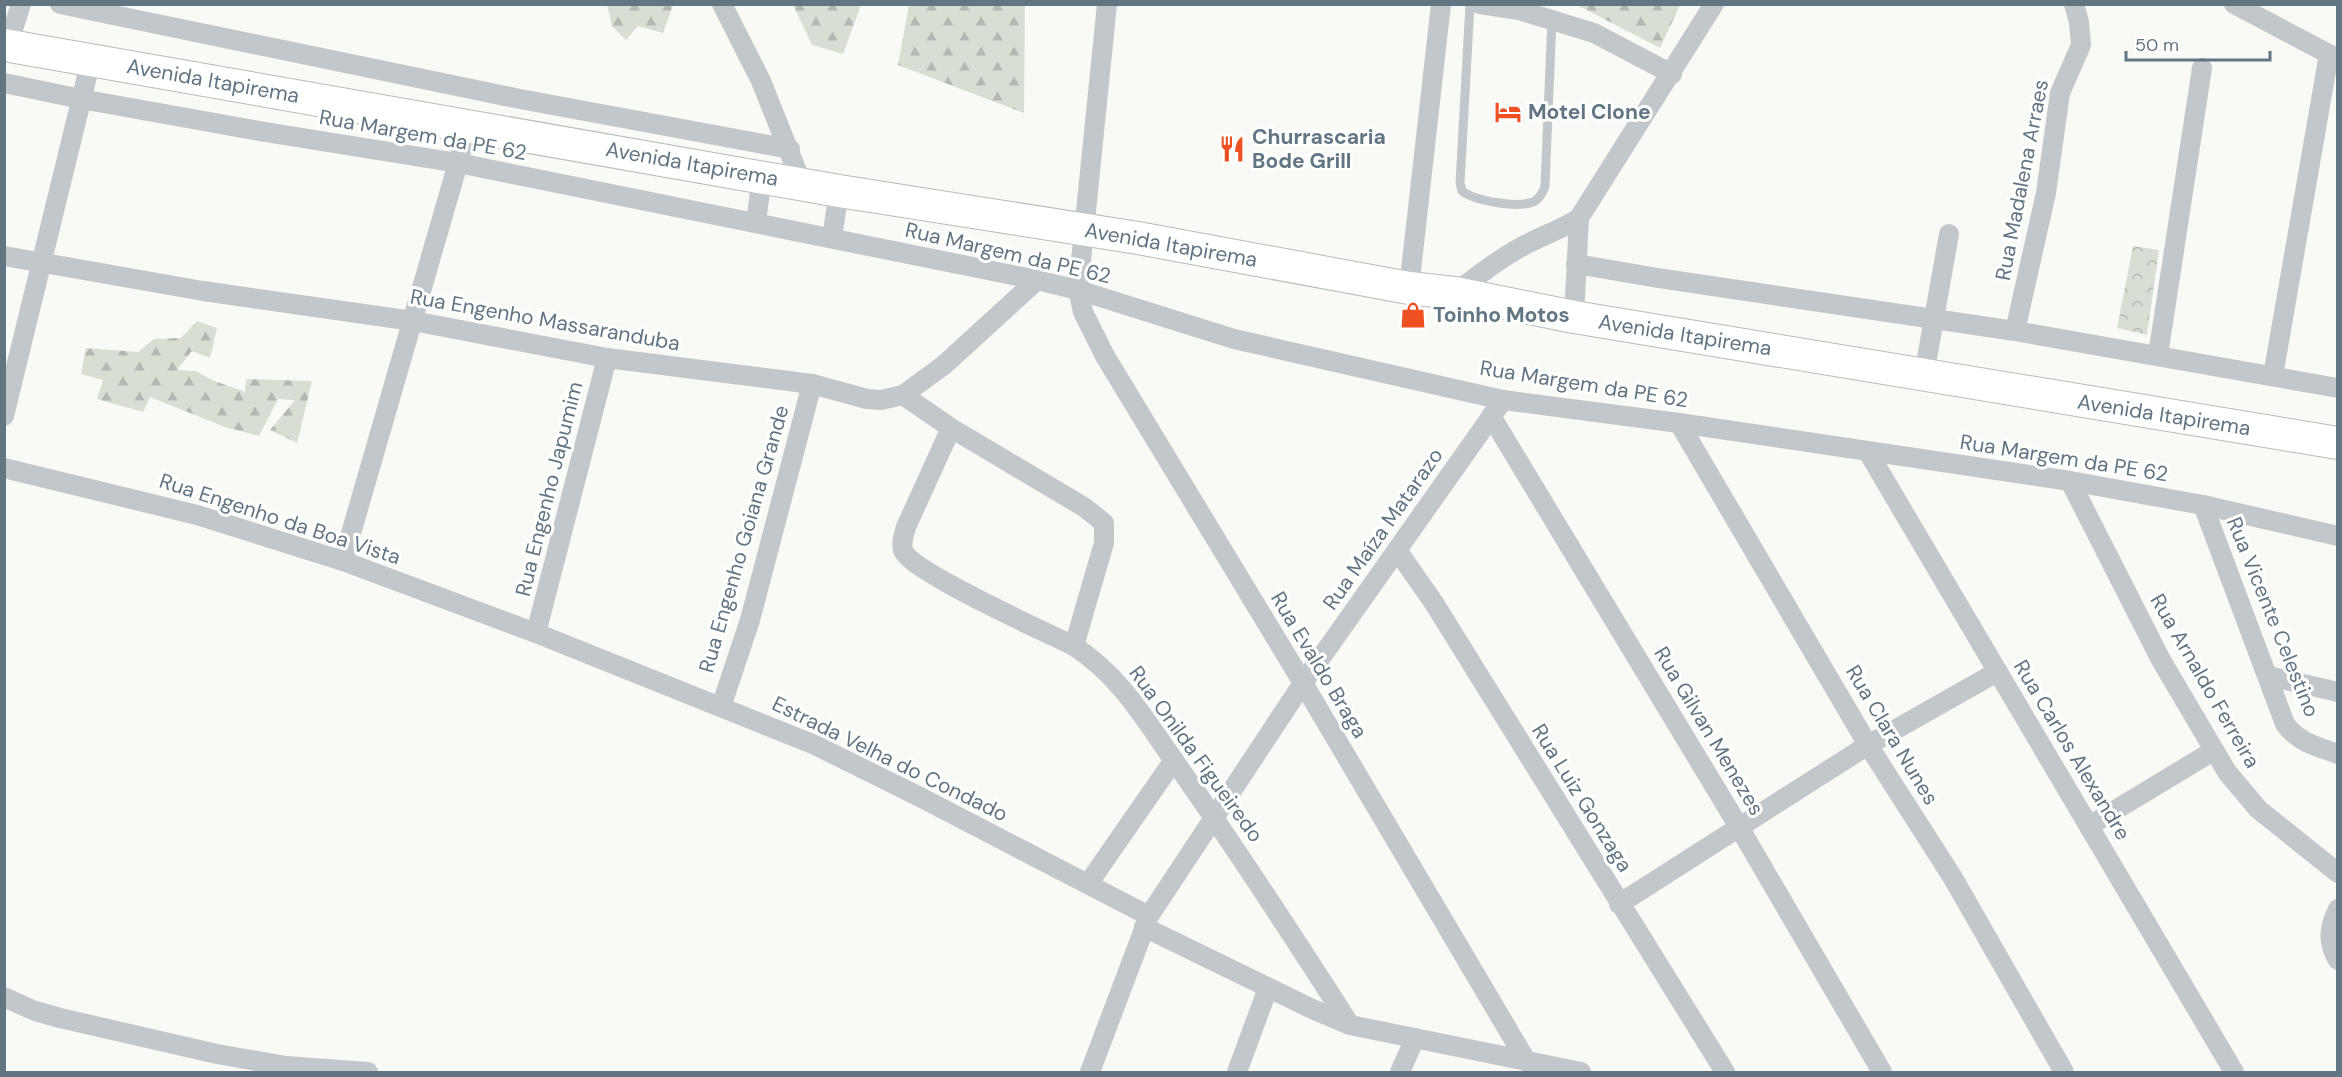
<svg xmlns="http://www.w3.org/2000/svg" width="2342" height="1077" font-family="'DM Sans',sans-serif">
<defs>
<pattern id="forest-firs" width="22" height="20" patternUnits="userSpaceOnUse" patternTransform="scale(1.5)"><rect width="22" height="20" fill="#d9ded5"/><path d="M5 1l3.5 6h-7zM16 11l3.5 6h-7z" fill="#b3b9b2"/></pattern>
<pattern id="park-crowns" width="20" height="18" patternUnits="userSpaceOnUse" patternTransform="scale(1.5)"><rect width="20" height="18" fill="#d9ded5"/><path d="M2 6a3 3 0 1 1 6 0M12 15a3 3 0 1 1 6 0" fill="none" stroke="#b3b9b2"/></pattern>
</defs>
<rect width="100%" height="100%" fill="#f9f9f6"/>
<g fill="url(#forest-firs)">
<path d="M607 5V4L673 5 663 33 638 26 626 40 612 26Z"/>
<path d="M793 5H861L843 54 812 45Z"/>
<path d="M909 5H1025L1024 113 898 65Z"/>
<path d="M1577 5H1680L1660 48Z"/>
<path d="M197 321 217 328 210 358 192 351 177 370 196 371 212 380 245 392 246 379 312 381 297 443 270 430 295 400 278 399 259 436 225 427 150 397 143 412 97 399 103 380 81 374 86 348 138 352 154 339 181 338Z"/>
</g>
<path fill="url(#park-crowns)" d="M2133 246 2159 250 2147 335 2117 328Z"/>
<g fill="none" stroke-linecap="round" stroke-linejoin="round">
<g stroke="#b5bbbf" stroke-width="34">
<path id="primary" d="M4 45 839 191 1138 238 1409 288 1455 293 1574 317 2338 443"/>
</g>
<path stroke="#c2c7cb" stroke-width="9" d="M1470 4 1460 183 1462 191C1475 201 1520 209 1535 201 1541 197 1543 192 1545 186L1552 19"/>
<g stroke="#c2c7cb" stroke-width="20">
<path d="M60 4 520 99 790 149"/>
<path d="M722 4 761 81 802 184"/>
<path d="M1107 4 1078 290 1083 312 1105 356 1303 683 1527 1062"/>
<path d="M1480 4 1519 10 1594 33 1672 74"/>
<path d="M2234 4 2338 59"/>
<path d="M8 45 21 4"/>
<path d="M4 83 81 99 259 131 458 163 1037 280 1078 290 1234 339 1503 400 1679 423 2070 481 2203 505 2338 536"/>
<path d="M756 222 762 177"/>
<path d="M832 238 839 191"/>
<path d="M4 256 203 291 413 321 607 358 812 384 867 399 881 400 903 395 944 365 1037 280"/>
<path d="M1576 264 1658 278 2015 331 2338 388"/>
<path d="M1409 288 1441 4"/>
<path d="M1455 293C1480 274 1505 254 1533 241 1549 233 1564 228 1579 218L1714 4"/>
<path d="M1574 317 1579 218"/>
<path d="M2015 331 2046 193 2060 93 2081 45 2079 22 2074 4"/>
<path d="M2158 355 2202 68"/>
<path d="M1924 375 1949 234"/>
<path d="M2273 376 2329 54"/>
<path d="M903 395 951 428 1084 507 1104 523V543L1074 646C1122 678 1143 717 1175 762 1236 848 1293 936 1350 1025"/>
<path d="M4 416 91 60"/>
<path d="M1491 416 1739 827 1882 1072"/>
<path d="M1679 423 1868 745 1953 878 2064 1072"/>
<path d="M951 428 906 527C904 535 901 542 903 550 911 572 1046 632 1074 646"/>
<path d="M1868 452 2234 1072"/>
<path d="M4 468 197 515 343 561 536 633 815 745 920 797 1149 916"/>
<path d="M2070 481 2161 660 2227 772 2258 809 2338 873"/>
<path d="M2203 505 2285 724C2299 743 2316 746 2338 754"/>
<path d="M1397 550 1434 603 1725 1072"/>
<path d="M343 561 469 125"/>
<path d="M536 633 607 358"/>
<path d="M2268 676 2338 692"/>
<path d="M721 707 750 620 812 384"/>
<path d="M2089 826 2213 751"/>
<path d="M1088 884 1174 760"/>
<path d="M1619 904 1868 745 1997 672"/>
<path d="M2338 909C2329 927 2327 942 2338 960"/>
<path d="M1144 927 1310 1008 1350 1025 1581 1072"/>
<path d="M4 997 35 1011 60 1018 217 1054 286 1066 368 1072"/>
<path d="M1090 1072 1149 916 1303 683 1503 400"/>
<path d="M1237 1072 1268 988"/>
<path d="M1400 1072 1415 1038"/>
</g>
<use href="#primary" stroke="#fff" stroke-width="32"/>
</g>
<defs>
<g id="hotel-bare" transform="scale(2.07)"><path d="M-6-4.5h1.5V1H6V5H4.5V3h-9V5H-6ZM-4 0a1.8 1.8 0 1 1 3.6 0ZM.5 0V-2.5h3Q6-2.5 6 0Z" fill="#ee5022" stroke="#fff" stroke-width="2.5" paint-order="stroke"/></g>
<g id="restaurant-bare" transform="scale(2.07)"><path d="M-5-6h1v4h1v-4h1v4h1v-4h1v5L-1.5 .5V6h-2V.5L-5-1ZM5-6V6H3V1.5H1.5Q1.5-4 5-6Z" fill="#ee5022" stroke="#fff" stroke-width="2.5" paint-order="stroke"/></g>
<g id="shop-bare" transform="scale(2.07)"><path d="M-5-2.5h2.3a2.7 3.5 0 0 1 5.4 0H5L5.5 6h-11ZM-1.5-2.5h3a1.5 2.3 0 0 0-3 0Z" fill="#ee5022" stroke="#fff" stroke-width="2.5" paint-order="stroke"/></g>
</defs>
<g fill-rule="evenodd">
<use href="#hotel-bare" x="1508" y="112"/>
<use href="#restaurant-bare" x="1232" y="149"/>
<use href="#shop-bare" x="1413" y="315"/>
</g>
<g text-anchor="middle" stroke-width="6" stroke-linejoin="round" paint-order="stroke">
<g font-size="21" fill="#627583" stroke="#fff">
<text transform="translate(213 81) rotate(10)" y="7">Avenida Itapirema</text>
<text transform="translate(423 135) rotate(10)" y="7">Rua Margem da PE 62</text>
<text transform="translate(692 164) rotate(10)" y="7">Avenida Itapirema</text>
<text transform="translate(2022 180) rotate(-79)" y="7">Rua Madalena Arraes</text>
<text transform="translate(1171 245) rotate(10)" y="7">Avenida Itapirema</text>
<text transform="translate(1008 253) rotate(13)" y="7">Rua Margem da PE 62</text>
<text transform="translate(545 320) rotate(10)" y="7">Rua Engenho Massaranduba</text>
<text transform="translate(1685 335) rotate(9)" y="7">Avenida Itapirema</text>
<text transform="translate(1584 384) rotate(9)" y="7">Rua Margem da PE 62</text>
<text transform="translate(2164 415) rotate(9)" y="7">Avenida Itapirema</text>
<text transform="translate(2064 458) rotate(9)" y="7">Rua Margem da PE 62</text>
<text transform="translate(549 489) rotate(-76)" y="7">Rua Engenho Japumim</text>
<text transform="translate(280 519) rotate(18)" y="7">Rua Engenho da Boa Vista</text>
<text transform="translate(1383 529) rotate(-55)" y="7">Rua Maíza Matarazo</text>
<text transform="translate(744 539) rotate(-74)" y="7">Rua Engenho Goiana Grande</text>
<text transform="translate(2273 617) rotate(68)" y="7">Rua Vicente Celestino</text>
<text transform="translate(1319 665) rotate(59)" y="7">Rua Evaldo Braga</text>
<text transform="translate(2205 681) rotate(60)" y="7">Rua Arnaldo Ferreira</text>
<text transform="translate(1709 731) rotate(59)" y="7">Rua Gilvan Menezes</text>
<text transform="translate(1892 735) rotate(59)" y="7">Rua Clara Nunes</text>
<text transform="translate(2072 750) rotate(59)" y="7">Rua Carlos Alexandre</text>
<text transform="translate(1196 754) rotate(54)" y="7">Rua Onilda Figueiredo</text>
<text transform="translate(890 759) rotate(26)" y="7">Estrada Velha do Condado</text>
<text transform="translate(1582 798) rotate(58)" y="7">Rua Luiz Gonzaga</text>
</g>
<g font-size="21" font-weight="bold" fill="#627583" stroke="#fff" text-anchor="start">
<text x="1528" y="119">Motel Clone</text>
<text x="1252" y="144">Churrascaria<tspan x="1252" dy="24">Bode Grill</tspan></text>
<text x="1433" y="322">Toinho Motos</text>
</g>
</g>
<rect width="2342" height="1077" fill="none" stroke="#627583" stroke-width="12"/>
<path d="M2126 51v9h144v-9" fill="none" stroke="#627583" stroke-width="3"/>
<text x="2135" y="51" font-size="18" fill="#627583" stroke="#ffffff" stroke-width="4.5" paint-order="stroke">50 m</text>
</svg>
